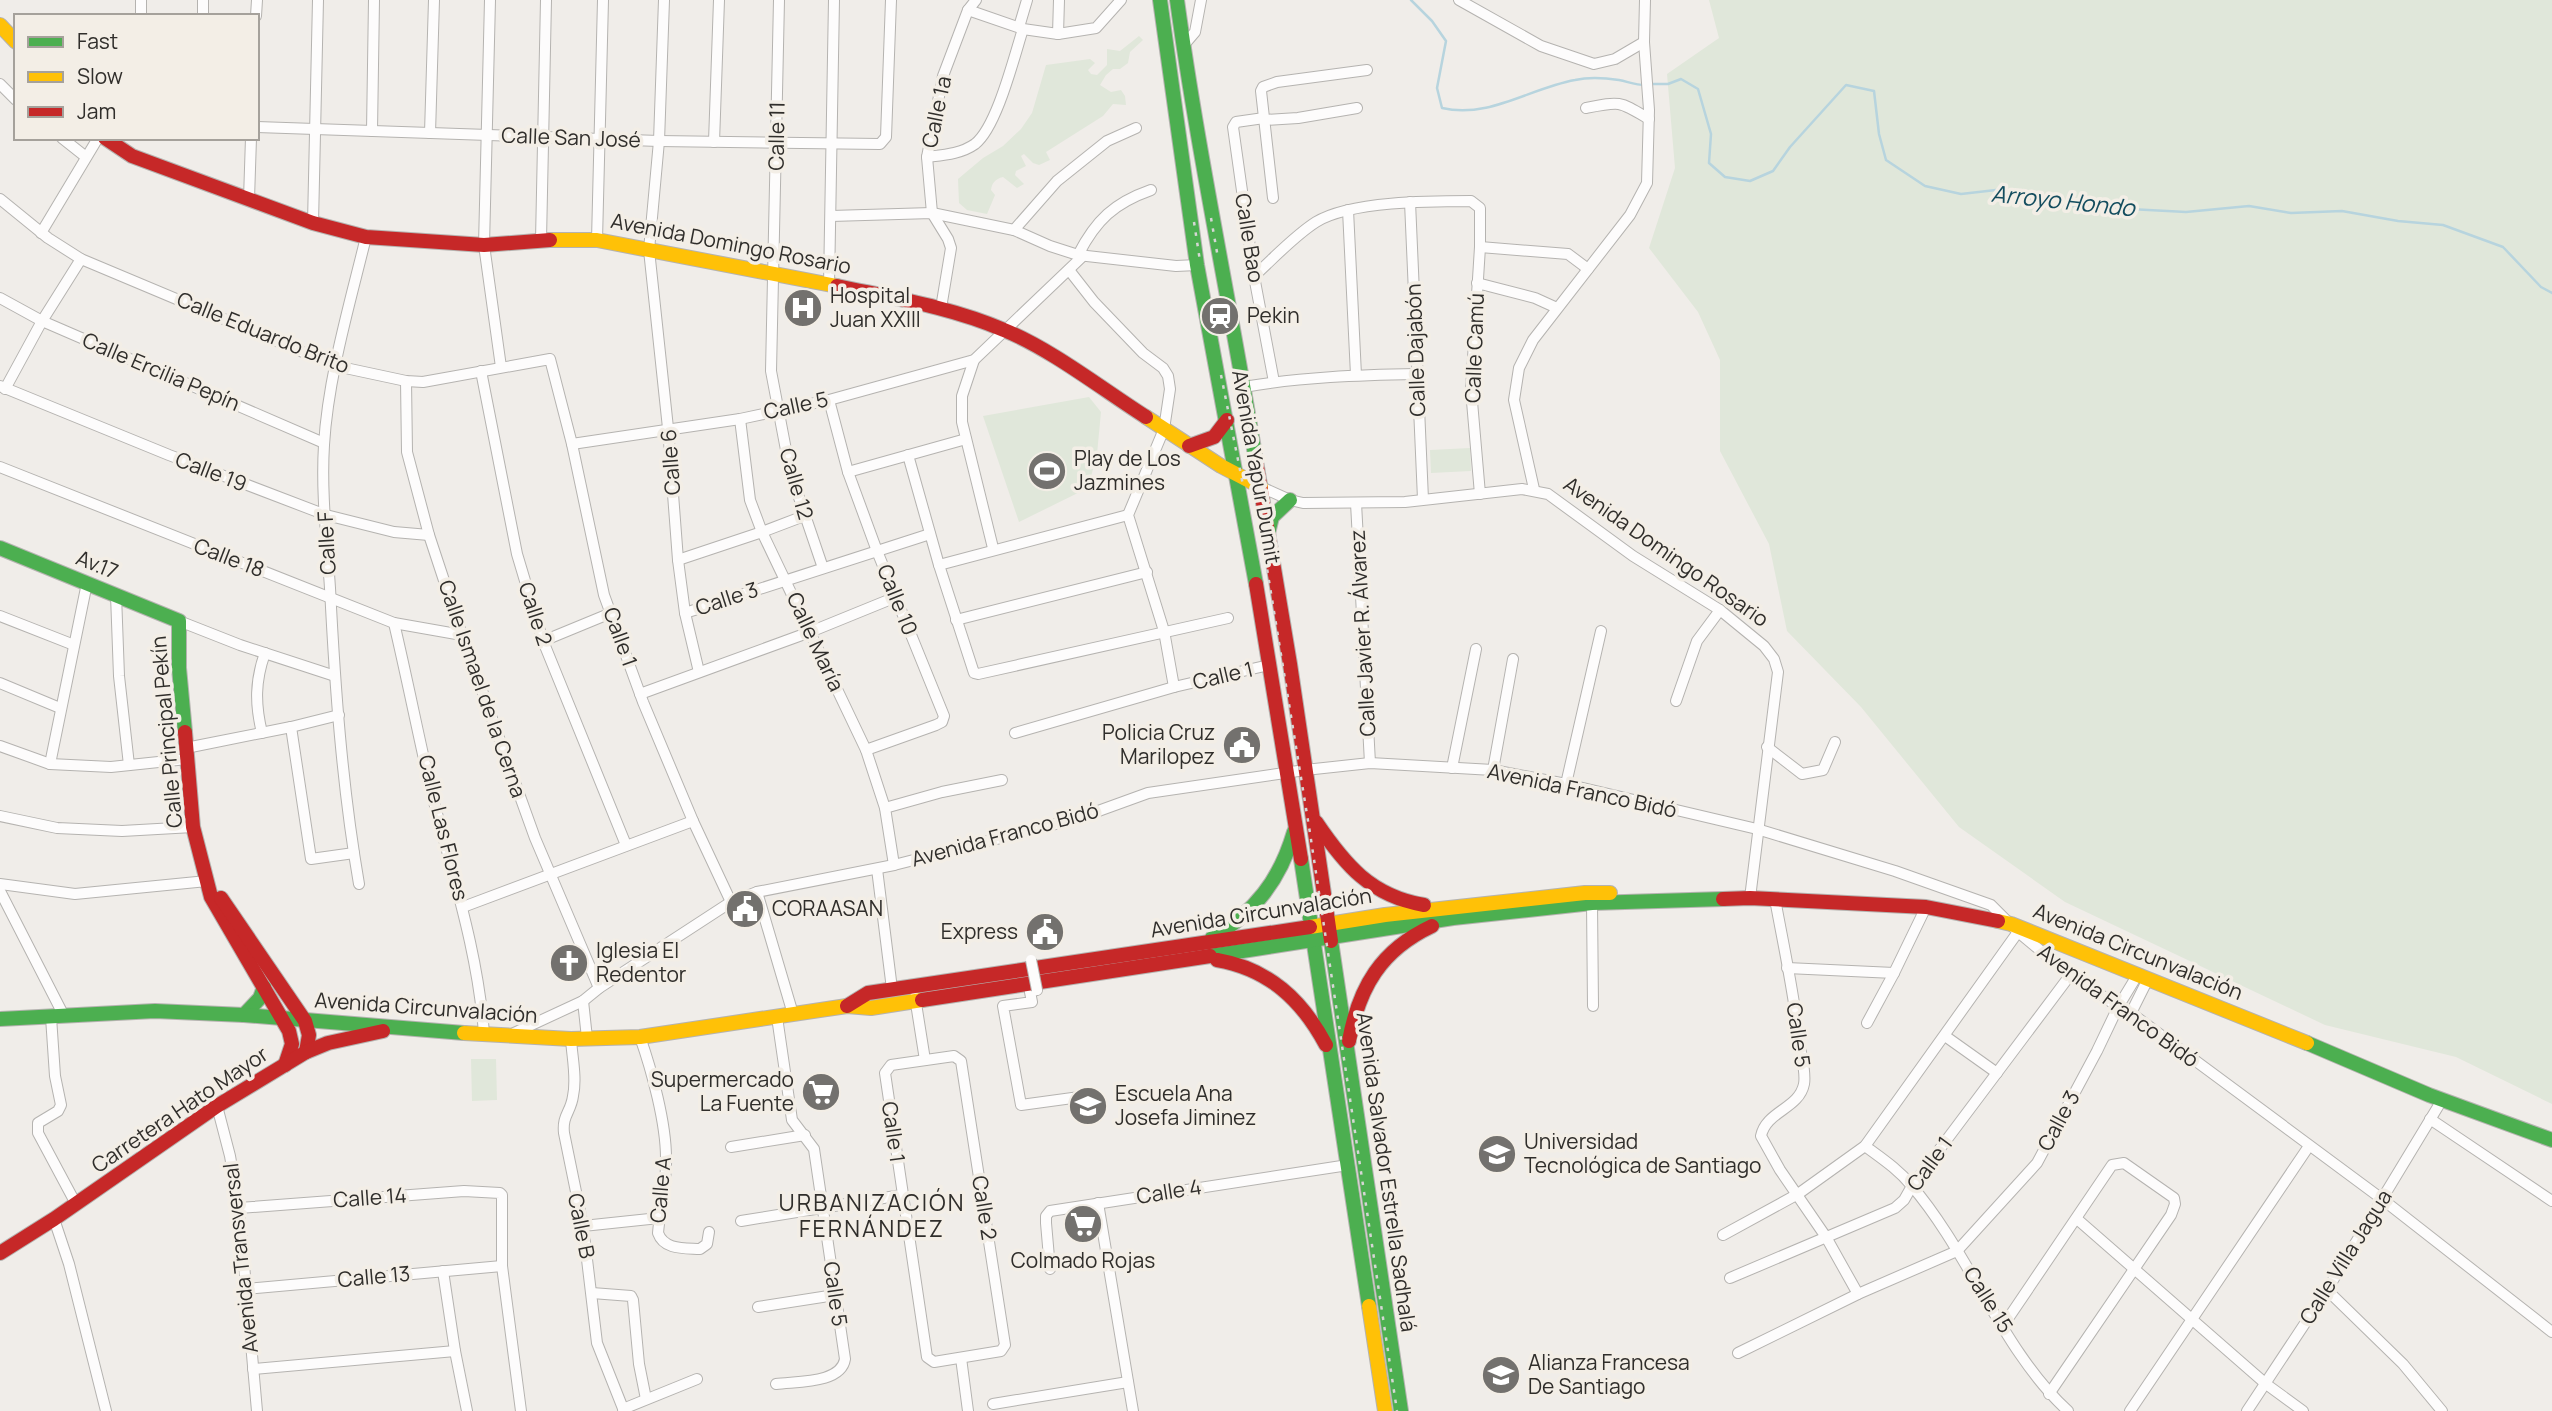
<svg xmlns="http://www.w3.org/2000/svg" width="2552" height="1411" font-family="Manrope,sans-serif">
<rect width="100%" height="100%" fill="#f0ede9"/>
<g fill="#e0e7da">
<path d="M1709 0H2552V1104L2456 1057 2325 1025 2065 902 1959 827 1861 707 1787 631 1769 544 1720 451V360L1698 312 1649 248 1675 168 1667 74 1719 38Z"/>
<path d="M1139 36 1143 40 1130 52 1128 63 1120 69H1113L1106 75 1100 85 1111 92 1121 90 1125 96 1126 105 1113 104 1103 116 1046 152 1050 160 1039 165 1033 163 1024 154 1021 156 1026 166 1016 171 1015 175 1024 184 1017 188 1003 177C995 179 992 183 991 190L995 195 987 214 967 210 959 203 958 179 983 158 1003 146 1021 129 1032 113 1046 65 1090 59 1095 63 1088 70 1091 74 1097 75 1107 65V49L1120 51Z"/>
<path d="M1089 397 1101 412 1097 454 1088 488 1019 522 983 416Z"/>
<path d="M1470 448 1471 471 1431 473 1430 450Z"/>
<path d="M471 1059H496L497 1100 472 1101Z"/>
</g>
<g fill="none" stroke-linecap="round" stroke-linejoin="round">
<g stroke="#b7d4de" stroke-width="2.5">
<path d="M1411 0 1432 21 1446 41 1437 88 1442 108C1489 119 1530 88 1575 80 1588 77 1606 78 1619 80 1629 82 1635 85 1646 85"/>
<path d="M1652 84H1668L1681 79 1698 89 1711 134 1709 163 1725 177 1750 181 1773 171 1790 147 1846 85 1874 91 1879 134 1886 160 1925 186 1961 194 1996 190 2054 205 2186 212 2249 206 2291 213 2342 211 2398 221 2443 225 2503 247 2541 287 2552 293"/>
</g>
<g stroke="#b5b3b0" stroke-width="12">
<g id="street">
<path d="M490 0 484 245 501 367"/>
<path d="M664 0 659 141 649 250 668 428 678 560 685 613 699 672"/>
<path d="M779 0 771 371 790 471 823 568"/>
<path d="M1459 0 1541 46 1594 64 1615 59 1644 42"/>
<path d="M968 10 1023 29 1058 34 1096 28 1121 0"/>
<path d="M141 16V0"/>
<path d="M203 16V0"/>
<path d="M256 16 257 0"/>
<path d="M1019 27 1027 0"/>
<path d="M1058 34 1059 0"/>
<path d="M1183 46 1195 32 1201 0"/>
<path d="M0 84 16 100"/>
<path d="M1586 108C1621 101 1619 101 1649 119"/>
<path d="M1264 118 1236 122 1233 127 1254 276 1274 382"/>
<path d="M1264 120 1298 118 1357 108"/>
<path d="M257 127 659 141 880 144 886 137 891 0"/>
<path d="M372 131 374 0"/>
<path d="M430 133 434 0"/>
<path d="M62 138 86 157"/>
<path d="M714 142 719 0"/>
<path d="M927 157C943 155 961 154 975 144 997 127 1014 57 1023 29"/>
<path d="M1273 198 1261 91 1263 87 1277 82 1367 70"/>
<path d="M0 199 48 238 81 259 336 366 406 381 423 382 550 359 572 444 604 595 643 702 693 821 731 902"/>
<path d="M249 199 251 138"/>
<path d="M1410 202 1423 499"/>
<path d="M1348 210 1356 375"/>
<path d="M831 216 932 213 1014 230 1050 246 1078 255 1176 266 1197 265"/>
<path d="M313 223 318 0"/>
<path d="M1014 230 1057 181 1107 141 1136 128"/>
<path d="M41 233 98 138"/>
<path d="M541 240 546 0"/>
<path d="M597 240 603 0"/>
<path d="M1480 247 1568 254 1588 269"/>
<path d="M1078 255C1096 220 1114 203 1151 190"/>
<path d="M1069 270 1094 302 1143 353 1163 368 1168 376 1170 389 1164 429 1128 515 1164 631 1174 687"/>
<path d="M1254 276C1274 258 1294 236 1316 222 1350 201 1431 201 1471 201L1480 208V247L1471 390 1480 494"/>
<path d="M1477 283 1535 298 1557 308"/>
<path d="M829 285 834 0"/>
<path d="M0 298 42 321 324 443"/>
<path d="M941 308 951 248 948 239 932 213 927 157 943 76 968 10 976 0"/>
<path d="M974 360 962 396V422L993 548"/>
<path d="M481 371 517 554 543 641 626 845"/>
<path d="M406 381 407 452 429 535 462 635 535 838 599 988"/>
<path d="M0 386 169 455 326 515 394 532 429 535"/>
<path d="M1244 387C1301 377 1359 375 1417 374"/>
<path d="M5 389 42 321 81 259"/>
<path d="M829 400 848 472 877 551 944 716 942 722 936 725 866 750"/>
<path d="M740 419 750 500 762 532 866 750 885 808 894 865"/>
<path d="M572 444 740 419 829 400 974 360 1084 255"/>
<path d="M908 455 939 565 974 673 978 674 1228 618"/>
<path d="M0 467 394 623 462 635"/>
<path d="M848 472 966 439"/>
<path d="M1261 487 1290 500 1303 503 1405 502 1522 489 1548 494 1633 556 1720 610 1764 646 1774 659 1778 672 1750 898"/>
<path d="M1534 489 1514 400 1519 368 1533 340 1630 215 1647 183 1649 110 1644 42 1645 0"/>
<path d="M1356 503 1370 763"/>
<path d="M678 560 762 532 804 516"/>
<path d="M939 565 1128 515"/>
<path d="M116 595 119 676 129 765"/>
<path d="M685 613 930 534"/>
<path d="M0 616 74 645"/>
<path d="M956 620 1147 572"/>
<path d="M179 621 240 645 335 676"/>
<path d="M394 623C407 678 418 734 431 790 451 871 478 950 484 1034"/>
<path d="M543 641 611 613"/>
<path d="M0 683 60 708"/>
<path d="M640 694 810 632 896 597"/>
<path d="M1676 701 1697 641 1720 610"/>
<path d="M291 727 311 859 354 853"/>
<path d="M262 733C255 704 255 681 265 653"/>
<path d="M1015 733 1174 687 1269 665"/>
<path d="M0 746 50 764 111 767 187 759"/>
<path d="M1767 747 1802 774 1823 770 1835 742"/>
<path d="M186 748 291 727 339 715"/>
<path d="M50 764 87 583"/>
<path d="M1452 768 1476 649"/>
<path d="M1493 770 1513 659"/>
<path d="M1566 784 1601 631"/>
<path d="M885 808 942 792 1002 780"/>
<path d="M0 816 57 828 122 831 193 827"/>
<path d="M877 869 892 989"/>
<path d="M0 884 75 894 207 881"/>
<path d="M359 884C342 786 335 687 330 588 327 541 321 493 324 445 328 377 350 303 366 237"/>
<path d="M0 891 64 1016"/>
<path d="M757 892 793 1014"/>
<path d="M1775 899C1784 948 1795 998 1800 1047 1802 1059 1806 1073 1804 1084 1799 1109 1766 1111 1761 1136L1780 1170 1826 1237 1858 1294"/>
<path d="M1592 903 1593 1006"/>
<path d="M463 907 693 821"/>
<path d="M1787 968 1894 973"/>
<path d="M1037 990 1030 992 1032 1002 1003 1006 1021 1105 1087 1096"/>
<path d="M915 997 925 1060"/>
<path d="M583 1001 587 1038"/>
<path d="M2131 1013 2148 979"/>
<path d="M51 1017 55 1076 61 1105 58 1111 38 1123V1133L76 1204"/>
<path d="M1867 1023 1894 973 1926 907"/>
<path d="M514 1033 583 1001 599 988 731 902 757 892 894 865 1079 818 1148 793 1305 770 1370 763 1493 770 1566 784 1757 829 1895 871 1991 905 2018 932 2047 956 2118 1007 2131 1013 2382 1199 2552 1332"/>
<path d="M1945 1036 1997 1073"/>
<path d="M640 1037C652 1071 666 1123 666 1158 667 1183 660 1209 658 1233 664 1250 684 1248 700 1249L707 1244 709 1232"/>
<path d="M571 1039C572 1057 577 1078 573 1096 571 1112 562 1115 564 1133L583 1226 597 1343 624 1411"/>
<path d="M954 1056 961 1061 1005 1345 1001 1351 934 1362 927 1357 885 1073 891 1065Z"/>
<path d="M217 1106 230 1156 239 1208 257 1411"/>
<path d="M2430 1119 2552 1201"/>
<path d="M1865 1146C1881 1158 1898 1169 1911 1185 1969 1252 2003 1352 2068 1411"/>
<path d="M731 1147 805 1135"/>
<path d="M1098 1203 1133 1411"/>
<path d="M239 1208 464 1191 500 1193 502 1195V1266L521 1411"/>
<path d="M54 1219 69 1264 106 1411"/>
<path d="M2077 1219 2266 1384 2303 1411"/>
<path d="M741 1221 902 1195"/>
<path d="M583 1226 659 1218"/>
<path d="M1723 1235 1798 1194 1865 1146 2018 932"/>
<path d="M1050 1269 1046 1223V1216L1050 1211 1348 1165"/>
<path d="M443 1271 455 1351 467 1411"/>
<path d="M1730 1278 1895 1208 1904 1200 1912 1186 2071 974"/>
<path d="M246 1289 502 1266"/>
<path d="M2327 1290 2403 1364 2442 1411"/>
<path d="M592 1293 631 1296 633 1300 639 1364 646 1399"/>
<path d="M758 1307 835 1295"/>
<path d="M2003 1326 2112 1165 2124 1163 2174 1198 2175 1204 2171 1215 2049 1394"/>
<path d="M1738 1353 1858 1294 1957 1251 2037 1163 2097 1051 2118 1007 2138 974"/>
<path d="M961 1358 968 1411"/>
<path d="M253 1369 455 1351"/>
<path d="M776 1384C796 1381 841 1384 845 1359L814 1149 792 1120 777 1017"/>
<path d="M993 1404 1128 1382"/>
<path d="M623 1409 697 1379"/>
<path d="M2130 1411 2309 1146"/>
<path d="M2247 1411 2327 1290 2442 1100"/>
</g>
</g>
<g stroke="#b5b3b0" stroke-width="16">
<g id="fast">
<path d="M1160 0 1197 265 1256 584"/>
<path d="M1177 0C1198 154 1231 307 1256 461"/>
<path d="M1268 533 1272 517 1290 500"/>
<path d="M0 548 179 621V668L185 732"/>
<path d="M1301 859 1369 1306"/>
<path d="M1212 938C1255 912 1280 880 1294 832"/>
<path d="M1331 941 1401 1411"/>
<path d="M1210 956 1453 918 1592 903 1723 899"/>
<path d="M244 1015 260 998 264 987"/>
<path d="M0 1019 155 1011 244 1015 464 1033"/>
<path d="M2307 1043 2429 1095 2552 1140"/>
</g>
</g>
<g stroke="#b5b3b0" stroke-width="16">
<g id="slow">
<path d="M0 25 16 42"/>
<path d="M550 240H597L837 286"/>
<path d="M1146 417 1221 466 1261 487"/>
<path d="M1998 921 2011 924 2307 1043"/>
<path d="M1310 927 1385 915 1585 893H1610"/>
<path d="M464 1033 571 1039 640 1037 847 1006 871 1008 922 1000"/>
<path d="M1369 1306 1385 1411"/>
</g>
</g>
<g stroke="#b5b3b0" stroke-width="16">
<g id="jam">
<path d="M105 138 132 156 313 223 366 237 484 245 550 240"/>
<path d="M837 286C893 298 951 307 1004 330 1051 349 1102 389 1146 417"/>
<path d="M1189 446 1214 437 1227 420"/>
<path d="M1256 461 1290 664 1331 941"/>
<path d="M1256 584 1301 859"/>
<path d="M185 732 193 827 211 897 289 1031 292 1044 285 1065"/>
<path d="M1316 822C1345 865 1371 896 1424 905"/>
<path d="M221 898 305 1021 309 1035 306 1052"/>
<path d="M1723 899 1750 898 1926 907 1998 921"/>
<path d="M1217 960C1269 969 1302 1000 1326 1045"/>
<path d="M922 1000 1210 956"/>
<path d="M847 1006 868 993 1310 927"/>
<path d="M1349 1041C1359 987 1381 950 1432 926"/>
<path d="M0 1253 54 1219 217 1106 306 1052 328 1043 383 1031"/>
</g>
</g>
<use href="#street" stroke="#fdfcfc" stroke-width="10"/>
<use href="#fast" stroke="#4caf50" stroke-width="14"/>
<use href="#slow" stroke="#ffc107" stroke-width="14"/>
<use href="#jam" stroke="#c62828" stroke-width="14"/>
<g stroke="#d6d6d5" stroke-width="2.5" stroke-dasharray="3.5 7" stroke-linecap="butt">
<path d="M1211 218 1218 258"/>
<path d="M1194 222 1200 261"/>
<path d="M1239 372 1251 470 1310 833 1397 1411"/>
<path d="M1221 375 1243 485"/>
</g>
<g stroke="#b5b3b0" stroke-width="12" stroke-linecap="butt">
<path id="street-bridge" d="M1031 960 1037 990"/>
</g>
<use href="#street-bridge" stroke="#fdfcfc" stroke-width="10"/>
</g>
<defs>
<g id="hospital-disc" transform="scale(2.0125)"><circle r="9.5" fill="#73716e" stroke="#f3eee6"/><path d="M-5-5h3v3.5h4V-5h3V5h-3V1.5h-4V5h-3Z" fill="#fff"/></g>
<g id="station-disc" transform="scale(2.0125)"><circle r="9.5" fill="#73716e" stroke="#f3eee6"/><path d="M-3-6H3Q5-6 5-4V2Q5 4 3 4L4.5 6H3L1.5 4h-3L-3 6H-4.5L-3 4Q-5 4-5 2V-4Q-5-6-3-6ZM-3.5-4v3h7v-3ZM-3.5 1v1.5H-2V1ZM2 1v1.5H3.5V1Z" fill="#fff"/></g>
<g id="stadium-disc" transform="scale(2.0125)"><circle r="9.5" fill="#73716e" stroke="#f3eee6"/><path d="M0-5a6.5 5 0 1 0 0 10a6.5 5 0 1 0 0-10ZM-3.5-1.8h7v3.6h-7Z" fill="#fff"/></g>
<g id="civic-disc" transform="scale(2.0125)"><circle r="9.5" fill="#73716e" stroke="#f3eee6"/><path d="M-.6-6.5H3V-4.5H.6V-3L4-1V1h2V6H-6V1h2V-1L-.6-3ZM-1.2 2.5V6h2.4V2.5Z" fill="#fff"/></g>
<g id="church-disc" transform="scale(2.0125)"><circle r="9.5" fill="#73716e" stroke="#f3eee6"/><path d="M-1.2-6h2.4v3.5h3.3v2.4h-3.3V6h-2.4V-.1h-3.3v-2.4h3.3Z" fill="#fff"/></g>
<g id="supermarket-disc" transform="scale(2.0125)"><circle r="9.5" fill="#73716e" stroke="#f3eee6"/><path d="M-6-5.5h2.5l.6 2H6L4.5 2H-2.5L-4.4-4H-6ZM-1.5 3.2a1.3 1.3 0 1 0 .1 0ZM3 3.2a1.3 1.3 0 1 0 .1 0Z" fill="#fff"/></g>
<g id="school-disc" transform="scale(2.0125)"><circle r="9.5" fill="#73716e" stroke="#f3eee6"/><path d="M0-5L7-2L0 1L-7-2ZM-4 1L0 2.5L4 1V4Q0 6-4 4Z" fill="#fff"/></g>
<g id="university-disc" transform="scale(2.0125)"><circle r="9.5" fill="#73716e" stroke="#f3eee6"/><path d="M0-5L7-2L0 1L-7-2ZM-4 1L0 2.5L4 1V4Q0 6-4 4Z" fill="#fff"/></g>
</defs>
<g fill-rule="evenodd">
<use href="#hospital-disc" x="803" y="308"/>
<use href="#station-disc" x="1220" y="316"/>
<use href="#stadium-disc" x="1047" y="471"/>
<use href="#civic-disc" x="1242" y="745"/>
<use href="#civic-disc" x="745" y="909"/>
<use href="#civic-disc" x="1045" y="932"/>
<use href="#church-disc" x="569" y="963"/>
<use href="#supermarket-disc" x="821" y="1092"/>
<use href="#school-disc" x="1088" y="1106"/>
<use href="#university-disc" x="1497" y="1154"/>
<use href="#supermarket-disc" x="1083" y="1224"/>
<use href="#school-disc" x="1501" y="1375"/>
</g>
<g text-anchor="middle" stroke-width="7" stroke-linejoin="round" paint-order="stroke">
<g font-size="21" fill="#302e2b" stroke="#f3eee6">
<text transform="translate(937 112) rotate(-78)" y="7">Calle 1a</text>
<text transform="translate(777 136) rotate(-89)" y="7">Calle 11</text>
<text transform="translate(571 138) rotate(2)" y="7">Calle San José</text>
<text transform="translate(1249 238) rotate(81)" y="7">Calle Bao</text>
<text transform="translate(731 244) rotate(11)" y="7">Avenida Domingo Rosario</text>
<text transform="translate(263 333) rotate(22)" y="7">Calle Eduardo Brito</text>
<text transform="translate(1475 348) rotate(-88)" y="7">Calle Camú</text>
<text transform="translate(1416 350) rotate(-92)" y="7">Calle Dajabón</text>
<text transform="translate(161 372) rotate(23)" y="7">Calle Ercilia Pepín</text>
<text transform="translate(796 406) rotate(-12)" y="7">Calle 5</text>
<text transform="translate(671 462) rotate(-94)" y="7">Calle 6</text>
<text transform="translate(1256 467) rotate(80)" y="7">Avenida Yapur Dumit</text>
<text transform="translate(211 472) rotate(21)" y="7">Calle 19</text>
<text transform="translate(796 484) rotate(74)" y="7">Calle 12</text>
<text transform="translate(327 543) rotate(-93)" y="7">Calle F</text>
<text transform="translate(1666 552) rotate(35)" y="7">Avenida Domingo Rosario</text>
<text transform="translate(229 558) rotate(21)" y="7">Calle 18</text>
<text transform="translate(97 565) rotate(22)" y="7">Av.17</text>
<text transform="translate(727 599) rotate(-18)" y="7">Calle 3</text>
<text transform="translate(897 600) rotate(68)" y="7">Calle 10</text>
<text transform="translate(535 614) rotate(72)" y="7">Calle 2</text>
<text transform="translate(1363 633) rotate(-93)" y="7">Calle Javier R. Álvarez</text>
<text transform="translate(620 637) rotate(70)" y="7">Calle 1</text>
<text transform="translate(815 642) rotate(65)" y="7">Calle María</text>
<text transform="translate(1223 676) rotate(-13)" y="7">Calle 1</text>
<text transform="translate(482 689) rotate(71)" y="7">Calle Ismael de la Cerna</text>
<text transform="translate(167 732) rotate(-95)" y="7">Calle Principal Pekín</text>
<text transform="translate(1582 791) rotate(12)" y="7">Avenida Franco Bidó</text>
<text transform="translate(443 828) rotate(76)" y="7">Calle Las Flores</text>
<text transform="translate(1005 835) rotate(-15)" y="7">Avenida Franco Bidó</text>
<text transform="translate(1261 913) rotate(-9)" y="7">Avenida Circunvalación</text>
<text transform="translate(2138 952) rotate(22)" y="7">Avenida Circunvalación</text>
<text transform="translate(2118 1006) rotate(36)" y="7">Avenida Franco Bidó</text>
<text transform="translate(426 1008) rotate(4)" y="7">Avenida Circunvalación</text>
<text transform="translate(1798 1035) rotate(82)" y="7">Calle 5</text>
<text transform="translate(180 1110) rotate(-34)" y="7">Carretera Hato Mayor</text>
<text transform="translate(2059 1121) rotate(-62)" y="7">Calle 3</text>
<text transform="translate(893 1132) rotate(82)" y="7">Calle 1</text>
<text transform="translate(1930 1164) rotate(-54)" y="7">Calle 1</text>
<text transform="translate(1386 1172) rotate(82)" y="7">Avenida Salvador Estrella Sadhalá</text>
<text transform="translate(661 1190) rotate(-85)" y="7">Calle A</text>
<text transform="translate(1169 1192) rotate(-9)" y="7">Calle 4</text>
<text transform="translate(370 1198) rotate(-4)" y="7">Calle 14</text>
<text transform="translate(984 1208) rotate(81)" y="7">Calle 2</text>
<text transform="translate(581 1226) rotate(79)" y="7">Calle B</text>
<text transform="translate(2346 1257) rotate(-58)" y="7">Calle Villa Jagua</text>
<text transform="translate(241 1258) rotate(-96)" y="7">Avenida Transversal</text>
<text transform="translate(374 1277) rotate(-5)" y="7">Calle 13</text>
<text transform="translate(835 1294) rotate(82)" y="7">Calle 5</text>
<text transform="translate(1988 1300) rotate(58)" y="7">Calle 15</text>
</g>
<g font-size="21" fill="#302e2b" stroke="#f3eee6" text-anchor="start">
<text x="830" y="303">Hospital<tspan x="830" dy="24">Juan XXIII</tspan></text>
<text x="1247" y="323">Pekin</text>
<text x="1074" y="466">Play de Los<tspan x="1074" dy="24">Jazmines</tspan></text>
<text x="1215" y="740" text-anchor="end">Policia Cruz<tspan x="1215" dy="24">Marilopez</tspan></text>
<text x="772" y="916">CORAASAN</text>
<text x="1018" y="939" text-anchor="end">Express</text>
<text x="596" y="958">Iglesia El<tspan x="596" dy="24">Redentor</tspan></text>
<text x="794" y="1087" text-anchor="end">Supermercado<tspan x="794" dy="24">La Fuente</tspan></text>
<text x="1115" y="1101">Escuela Ana<tspan x="1115" dy="24">Josefa Jiminez</tspan></text>
<text x="1524" y="1149">Universidad<tspan x="1524" dy="24">Tecnológica de Santiago</tspan></text>
<text x="1083" y="1268" text-anchor="middle">Colmado Rojas</text>
<text x="1528" y="1370">Alianza Francesa<tspan x="1528" dy="24">De Santiago</tspan></text>
</g>
<g font-size="23" font-style="italic" fill="#144d5f" stroke="#f3eee6">
<text transform="translate(2063 201) rotate(6)" y="8">Arroyo Hondo</text>
</g>
<g font-size="23" letter-spacing="2" fill="#302e2b" stroke="#f3eee6">
<text x="872" y="1211">URBANIZACIÓN<tspan x="872" dy="26">FERNÁNDEZ</tspan></text>
</g>
</g>
<rect x="14" y="14" width="245" height="126" fill="#f3eee6" stroke="#a5a19b" stroke-width="2"/>
<rect x="28" y="37" width="35" height="10" fill="#4caf50" stroke="#a5a19b" stroke-width="2"/>
<text x="77" y="49" font-size="21" fill="#302e2b">Fast</text>
<rect x="28" y="72" width="35" height="10" fill="#ffc107" stroke="#a5a19b" stroke-width="2"/>
<text x="77" y="84" font-size="21" fill="#302e2b">Slow</text>
<rect x="28" y="107" width="35" height="10" fill="#c62828" stroke="#a5a19b" stroke-width="2"/>
<text x="77" y="119" font-size="21" fill="#302e2b">Jam</text>
</svg>
